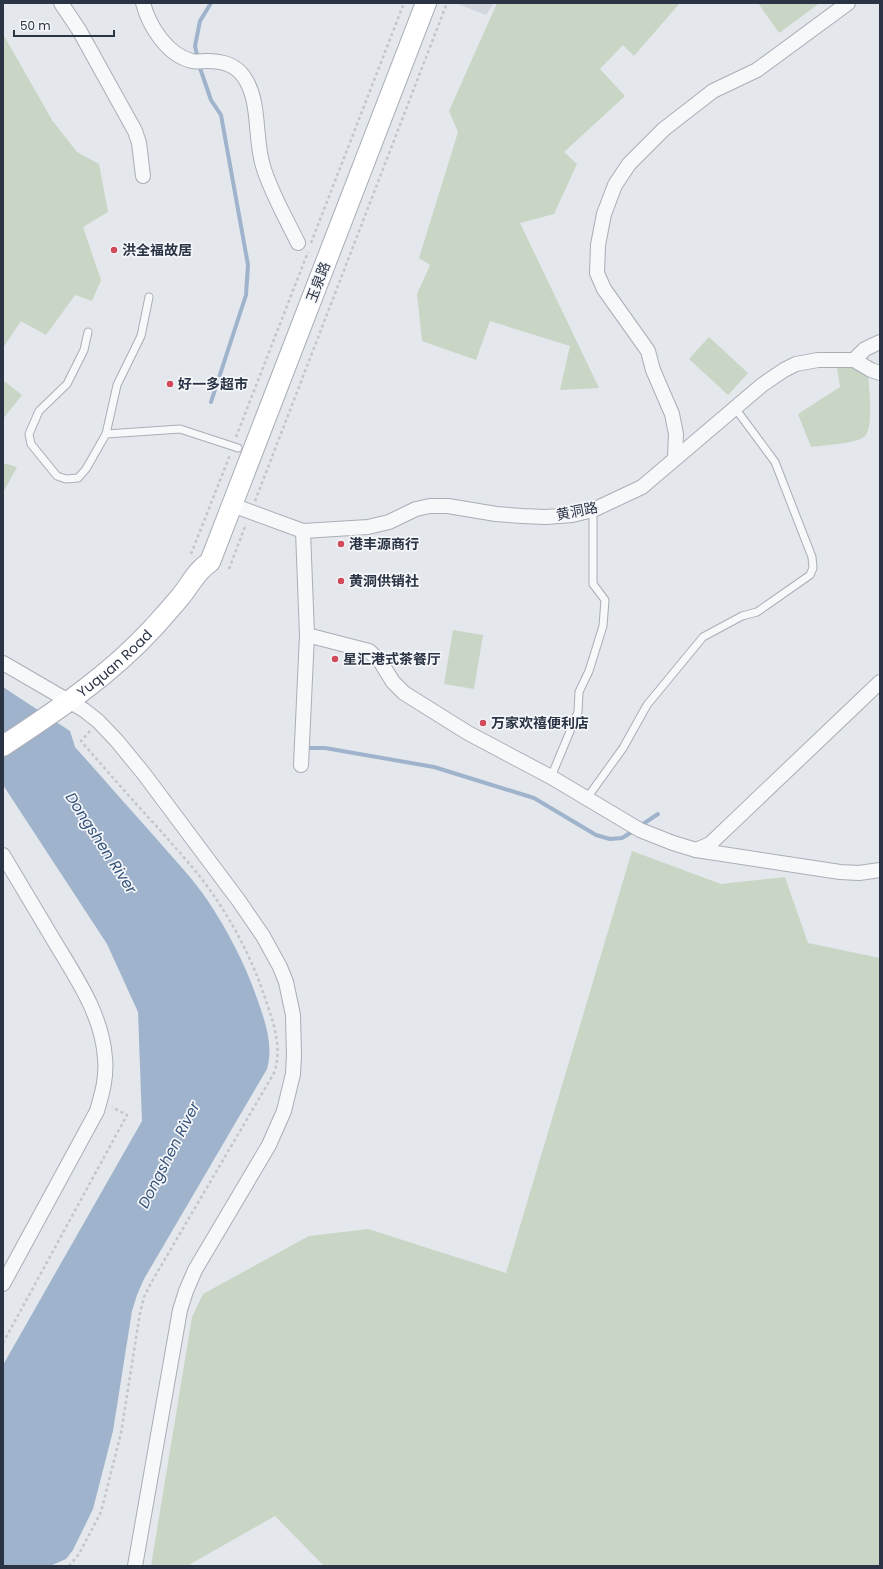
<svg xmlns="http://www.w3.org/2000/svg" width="883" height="1569" font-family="Poppins,'Noto Sans SC',sans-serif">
<rect width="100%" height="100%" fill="#e4e7ec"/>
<path fill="#d2d6de" d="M455 3H494L486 15Z"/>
<g fill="#c9d6c5">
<path d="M497 3H680L634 56 623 45 600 69 625 96 564 152 577 164 554 214 520 223 599 388 560 390 570 346 490 321 476 360 422 341 417 294 430 265 419 258 458 132 449 111Z"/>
<path d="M758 3H820L779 33Z"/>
<path d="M3 34 52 120 77 152 99 164 108 212 83 227 101 280 92 301 75 295 46 335 21 321 3 348Z"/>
<path d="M709 337 748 373 728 395 689 359Z"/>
<path d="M851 366 868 375C869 387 874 427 865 436 857 444 824 445 811 447L798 414 840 387 837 368Z"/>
<path d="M3 380 22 395 3 419Z"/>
<path d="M3 463 17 467 3 493Z"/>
<path d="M453 630 483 635 474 689 444 684Z"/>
<path d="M632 851 721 884 785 877 808 943 880 958V1566H324L275 1516 187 1566H151L192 1317 203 1294 309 1236 368 1229 506 1273Z"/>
</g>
<path fill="#9fb4cc" d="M3 687 70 731 75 747C101 776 127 806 154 836 172 857 192 877 208 901 230 934 248 970 260 1007 267 1027 273 1049 267 1069L144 1279 137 1295 132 1311 113 1431 93 1509 73 1550 66 1559 50 1566H3V1365L142 1121 138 1012 107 944 3 785Z"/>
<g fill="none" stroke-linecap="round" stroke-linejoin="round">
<g stroke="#9fb4cc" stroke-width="4">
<path d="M211 402 246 295 248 265 221 115 211 100 200 68 195 46 200 21 211 3"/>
<path d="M305 748H325L434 767 534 798 596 835 610 839 622 838 635 830"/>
<path d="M640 826 658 814"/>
</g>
<g stroke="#a9aeb7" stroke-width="9">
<g id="lane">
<path d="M88 332 84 350 67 384 39 411 29 434 31 444 57 476 66 479 78 478 86 469 106 434 180 429 238 448"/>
<path d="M106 434 117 385 141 336 149 297"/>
<path d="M551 777 578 712 579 692 589 671 603 626 605 600 593 584V510"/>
<path d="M587 798 623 748 647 705 703 637 742 616 757 612 810 575 813 568 812 557 775 462 735 408"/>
</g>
</g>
<g stroke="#a9aeb7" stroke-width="16">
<g id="street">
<path d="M61 3 79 30 135 131 139 143 143 176"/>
<path d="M143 3C149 26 167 55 192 61 196 62 202 61 207 61 222 61 235 64 244 77 261 102 254 137 263 166 271 193 286 218 298 243"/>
<path d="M854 360 865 349 880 342"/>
<path d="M675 458 676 434 672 414 653 370 648 351 604 289 597 273 598 245 604 214 615 185 629 164 664 129 713 91 757 70 848 3"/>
<path d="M232 505 303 531 368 527 389 522 416 509 430 506H448L496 514 522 516 546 517 572 515 593 510 642 487 762 385 784 370 796 364 818 360H854L871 370 880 373"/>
<path d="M307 635 369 651 380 661 393 682 404 693 468 733 551 777 640 830 673 843 696 850 840 872 859 873 880 870"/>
<path d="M3 663 84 710 98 721 117 741 144 774 239 901 263 936 280 967 286 982 293 1015 294 1055 293 1074 284 1111 269 1145 195 1270 186 1291 180 1310 135 1566"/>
<path d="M301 765 307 635 303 531"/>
<path d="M696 850 710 844 880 682"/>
<path d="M3 855C21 885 38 914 56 944 77 979 102 1015 105 1058 107 1077 102 1094 97 1111L3 1284"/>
</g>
</g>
<g stroke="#a9aeb7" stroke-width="22">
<g id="secondary">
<path id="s1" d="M3 746C56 711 109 676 153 628 162 618 172 607 181 596 190 585 197 570 210 562L426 3"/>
</g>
</g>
<g stroke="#c2c5cb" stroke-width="2.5" stroke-dasharray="3 3" stroke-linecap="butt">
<path d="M311 243 404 3"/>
<path d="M236 437 308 252"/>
<path d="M255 501 447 3"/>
<path d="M191 554 230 455"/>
<path d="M229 569 246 524"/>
<path d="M3 1343 127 1115 112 1107"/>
<path d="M69 1566 79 1554 101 1512 121 1433 140 1313 144 1297 151 1283 274 1073C282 1050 275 1027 267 1004 255 966 237 929 214 896 198 872 178 851 160 830 133 801 107 771 81 741L90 731"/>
</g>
<use href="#lane" stroke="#f7f8fa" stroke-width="7"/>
<use href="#street" stroke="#f7f8fa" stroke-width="14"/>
<use href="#secondary" stroke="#fff" stroke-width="20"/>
</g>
<g fill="#d1495b" stroke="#f4f6f9" stroke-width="1.5">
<circle cx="114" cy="250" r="4"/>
<circle cx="170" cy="384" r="4"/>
<circle cx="341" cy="544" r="4"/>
<circle cx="341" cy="581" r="4"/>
<circle cx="335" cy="659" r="4"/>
<circle cx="483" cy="723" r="4"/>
</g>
<g text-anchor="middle" stroke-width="3.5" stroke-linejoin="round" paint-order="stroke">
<g font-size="14" font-weight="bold" fill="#2b3445" stroke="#f4f6f9" text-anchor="start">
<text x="122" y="255">洪全福故居</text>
<text x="178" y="389">好一多超市</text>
<text x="349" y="549">港丰源商行</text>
<text x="349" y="586">黄洞供销社</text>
<text x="343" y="664">星汇港式茶餐厅</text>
<text x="491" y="728">万家欢禧便利店</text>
</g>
<g font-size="14" fill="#2b3445" stroke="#f4f6f9">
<text transform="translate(318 282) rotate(-69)" y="5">玉泉路</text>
<text transform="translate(577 511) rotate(-11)" y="5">黄洞路</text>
<text dy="5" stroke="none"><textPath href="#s1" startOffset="139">Yuquan Road</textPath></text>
</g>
<g font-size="15" font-style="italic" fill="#34527a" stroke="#f4f6f9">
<text transform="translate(101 843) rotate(57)" y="5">Dongshen River</text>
<text transform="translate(169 1155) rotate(-63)" y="5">Dongshen River</text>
</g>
</g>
<rect width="883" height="1569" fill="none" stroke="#2b3445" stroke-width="8"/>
<path d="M14 30v6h100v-6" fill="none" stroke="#2b3445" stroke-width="2"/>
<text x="20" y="30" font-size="12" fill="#2b3445" stroke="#f4f6f9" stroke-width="3" paint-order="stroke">50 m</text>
</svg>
